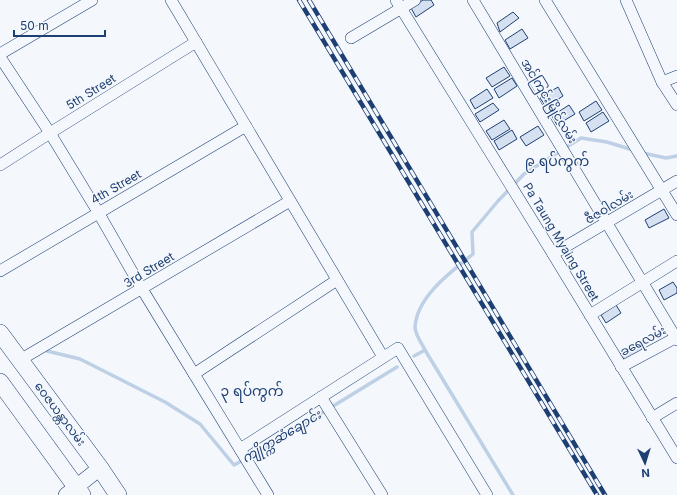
<svg xmlns="http://www.w3.org/2000/svg" width="677" height="495" font-family="Inter,'Noto Sans Myanmar',sans-serif">
<rect width="100%" height="100%" fill="#f4f7fb"/>
<g fill="none" stroke-linecap="round" stroke-linejoin="round">
<g stroke="#bed0e5" stroke-width="3.5">
<path d="M643 153 666 158 677 156"/>
<path d="M47 351 80 359 165 402 200 424 234 465 253 455 397 367"/>
<path d="M414 356 425 350"/>
<path d="M513 495 425 350C422 344 415 334 415 327 417 296 451 272 473 254L472 232 498 201 524 174 581 138 607 142 633 150"/>
</g>
</g>
<g fill="#d5e0f0" stroke="#1d3f73">
<path d="M423 0H431L434 5 416 17 411 8Z"/>
<path d="M513 12 519 18 500 32 497 23Z"/>
<path d="M522 29 528 38 510 49 505 40Z"/>
<path d="M504 67 510 76 492 87 486 78Z"/>
<path d="M512 78 517 86 499 98 494 89Z"/>
<path d="M558 87 563 96 546 107 540 98Z"/>
<path d="M487 89 493 98 475 109 470 100Z"/>
<path d="M596 101 602 110 584 121 579 112Z"/>
<path d="M493 103 499 110 480 122 475 114Z"/>
<path d="M569 105 575 114 557 125 552 116Z"/>
<path d="M603 112 609 121 591 132 586 123Z"/>
<path d="M504 120 510 129 492 140 486 131Z"/>
<path d="M538 126 544 135 526 146 520 137Z"/>
<path d="M512 130 517 139 499 150 494 141Z"/>
<path d="M664 209 669 218 649 228 645 220Z"/>
<path d="M673 282 677 288V293L664 300 659 290Z"/>
<path d="M616 305 621 313 606 323 601 315Z"/>
<path d="M638 342 643 351 626 362 620 354Z"/>
</g>
<g fill="none" stroke-linecap="round" stroke-linejoin="round">
<g stroke="#1d3f73" stroke-width="12">
<g id="minor">
<path d="M171 0 383 357"/>
<path d="M396 0 553 254 677 458"/>
<path d="M473 0 677 340"/>
<path d="M545 0 677 215"/>
<path d="M626 0 662 82 677 105"/>
<path d="M351 38 415 0"/>
<path d="M0 54 92 0"/>
<path d="M0 57 50 133 98 212 142 289 268 495"/>
<path d="M662 82 677 76"/>
<path d="M0 165 50 133 196 42"/>
<path d="M553 254 677 181"/>
<path d="M0 271 246 126"/>
<path d="M590 315 677 261"/>
<path d="M20 360 290 201"/>
<path d="M621 367 677 337"/>
<path d="M194 374 337 280"/>
<path d="M321 397 382 495"/>
<path d="M652 418 677 403"/>
<path d="M240 449 398 348 487 495"/>
</g>
</g>
<g stroke="#1d3f73" stroke-width="16">
<path id="secondary" d="M66 495 100 468"/>
</g>
<g stroke="#1d3f73" stroke-width="18">
<g id="primary">
<path d="M0 333 100 468 118 495"/>
<path d="M0 382 82 495"/>
</g>
</g>
<use href="#minor" stroke="#f4f7fb" stroke-width="11"/>
<use href="#secondary" stroke="#f4f7fb" stroke-width="15"/>
<use href="#primary" stroke="#f4f7fb" stroke-width="17"/>
<g stroke="#1d3f73" stroke-width="4.5">
<g id="rail">
<path d="M299 0 597 495"/>
<path d="M309 0 605 495"/>
</g>
</g>
<use href="#rail" stroke="#f4f7fb" stroke-width="3" stroke-dasharray="9" stroke-linecap="butt"/>
</g>
<g text-anchor="middle" stroke-width="3" stroke-linejoin="round" paint-order="stroke">
<g font-size="12" fill="#1d3f73" stroke="#f4f7fb">
<text transform="translate(91 92) rotate(-32)" y="4">5th Street</text>
<text transform="translate(549 101) rotate(59)" y="4">အင်ကြင်းမြိုင်လမ်း</text>
<text transform="translate(116 187) rotate(-30)" y="4">4th Street</text>
<text transform="translate(609 207) rotate(-31)" y="4">ဇီဇဝါလမ်း</text>
<text transform="translate(561 242) rotate(59)" y="4">Pa Taung Myaing Street</text>
<text transform="translate(149 270) rotate(-31)" y="4">3rd Street</text>
<text transform="translate(643 341) rotate(-28)" y="4">ခရေလမ်း</text>
<text transform="translate(60 414) rotate(53)" y="4">ဝေဇယန္တာလမ်း</text>
</g>
<g font-size="13" font-style="italic" fill="#1d3f73" stroke="#f4f7fb">
<text transform="translate(281 436) rotate(-31)" y="5">ကျိုက္ကဆံချောင်း</text>
</g>
<g font-size="14" fill="#1d3f73" stroke="#f4f7fb">
<text x="557" y="166">၉ ရပ်ကွက်</text>
<text x="252" y="396">၃ ရပ်ကွက်</text>
</g>
</g>
<g transform="translate(645 463) rotate(176)" stroke="#f4f7fb" stroke-width="3" paint-order="stroke">
<path d="M0-3L7 15L0 10L-7 15Z" fill="#1d3f73"/>
<text y="-6" font-size="11" font-weight="bold" text-anchor="middle" fill="#1d3f73">N</text>
</g>
<path d="M14 30v6h91v-6" fill="none" stroke="#1d3f73" stroke-width="2"/>
<text x="20" y="30" font-size="12" fill="#1d3f73" stroke="#f4f7fb" stroke-width="3" paint-order="stroke">50 m</text>
</svg>
